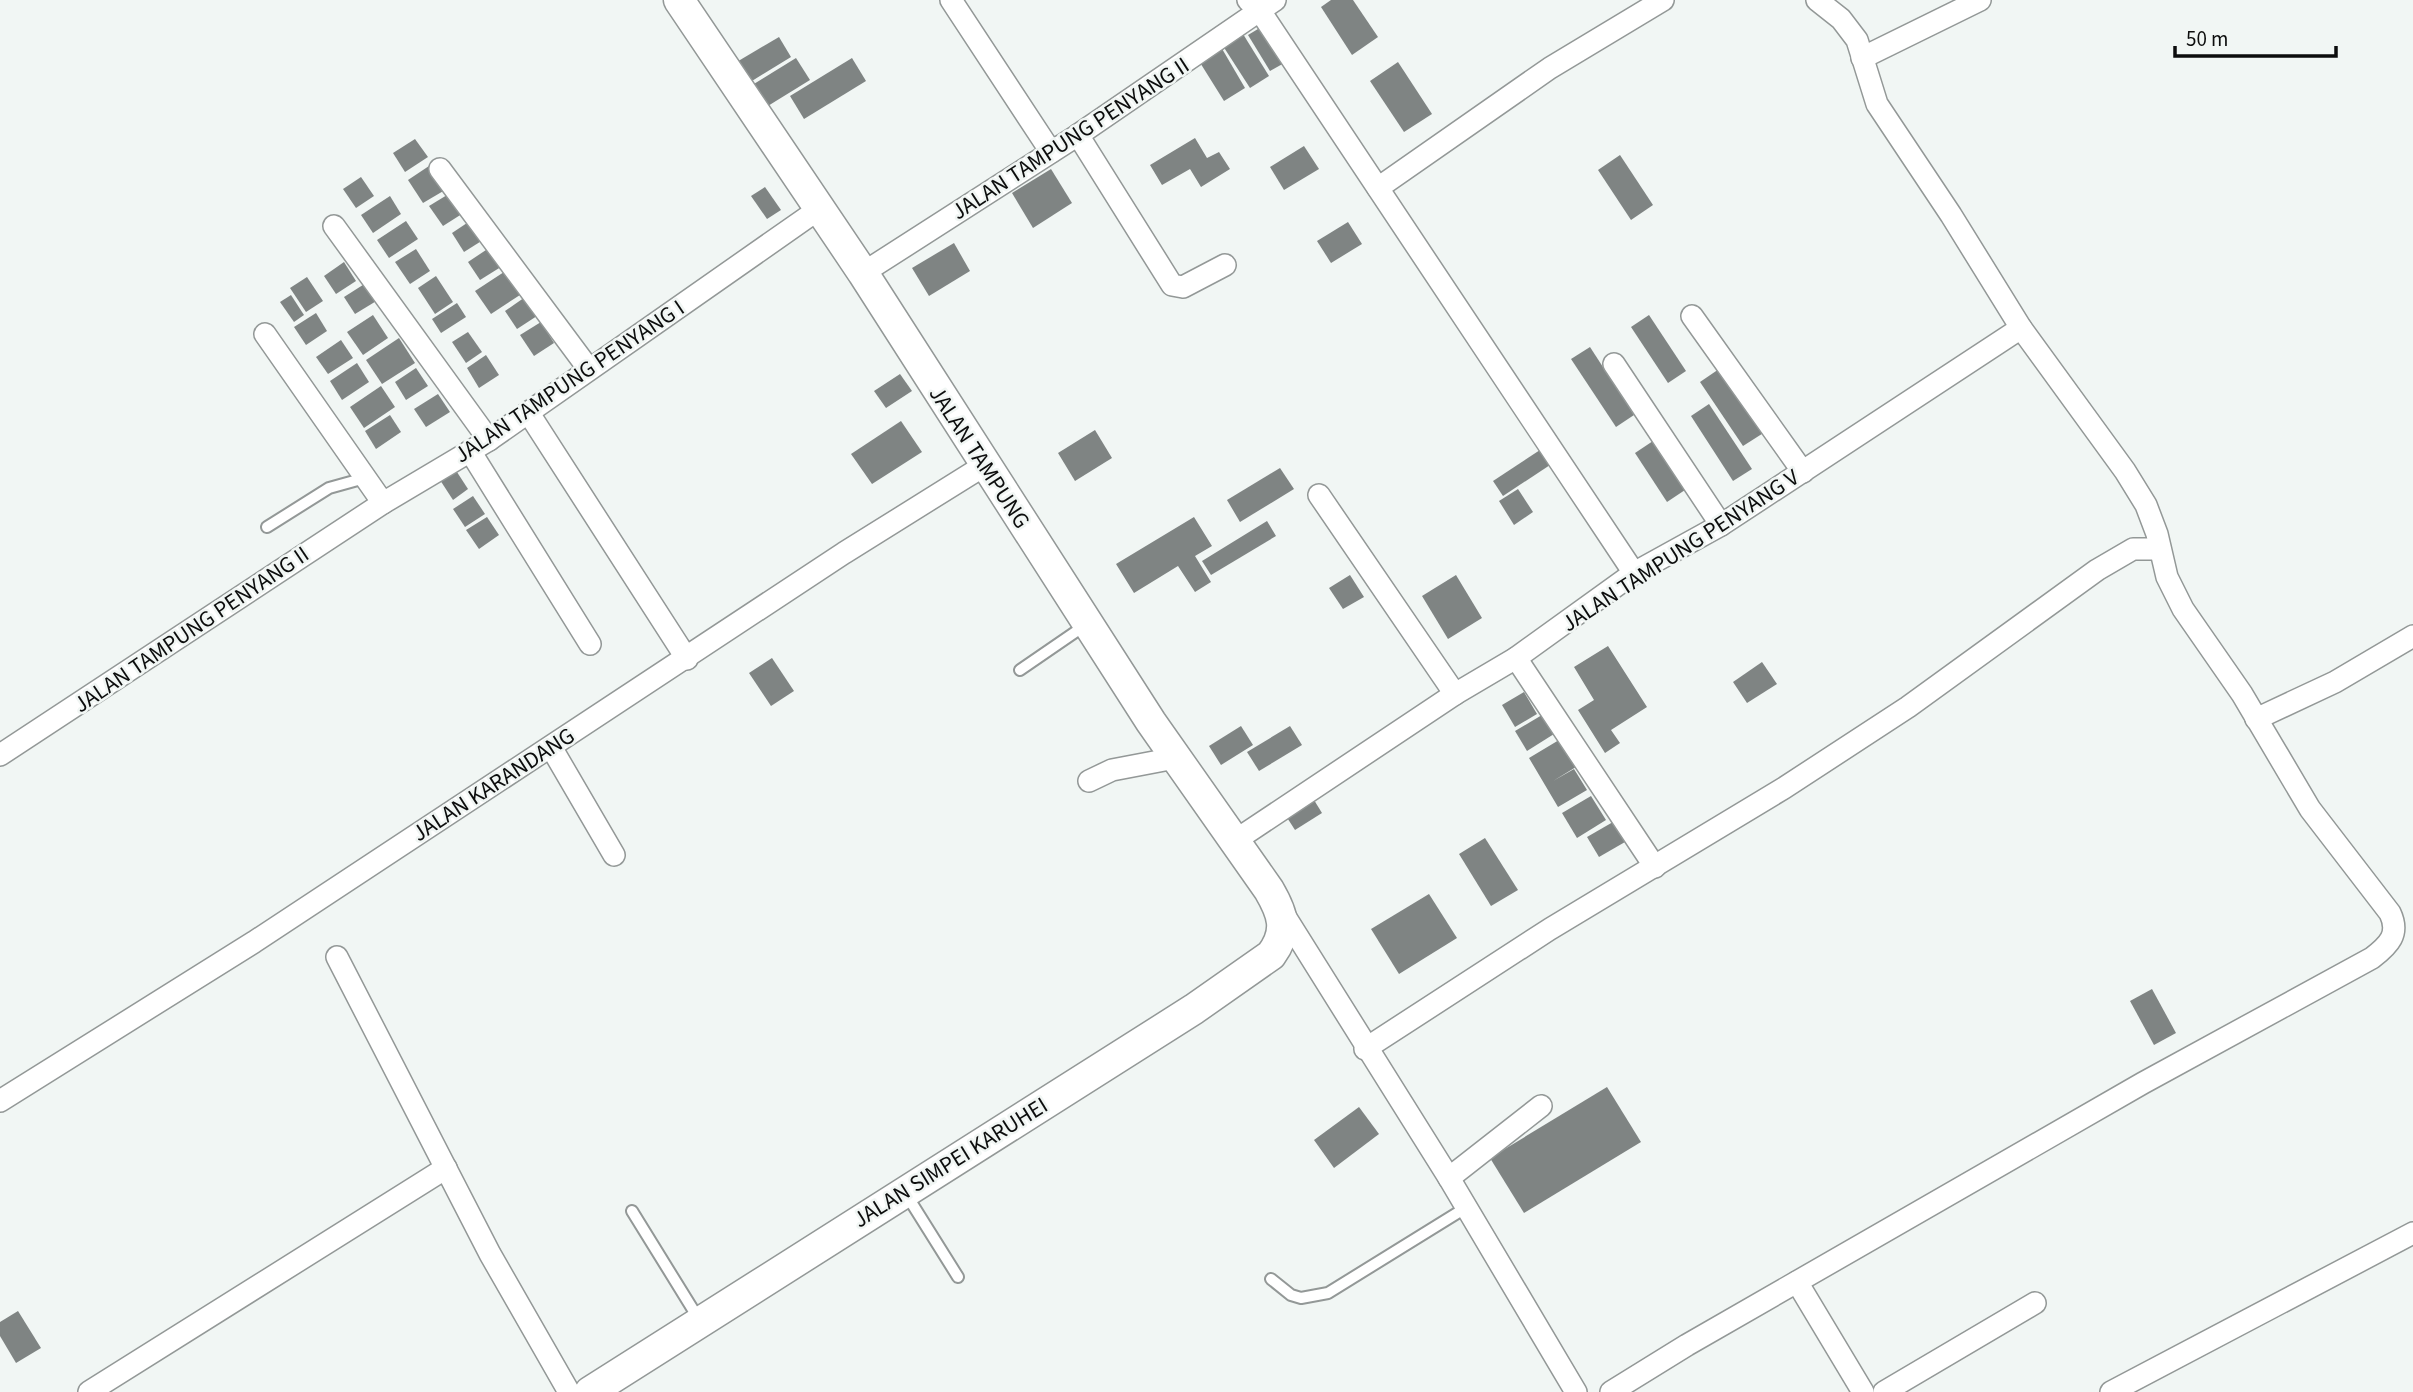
<svg xmlns="http://www.w3.org/2000/svg" width="2413" height="1392" font-family="'Source Sans 3',sans-serif">
<rect width="100%" height="100%" fill="#f1f6f4"/>
<g fill="#7f8483">
<path d="M1331 0H1353L1378 37 1352 55 1321 7Z"/>
<path d="M1263 26 1286 62 1270 71 1248 35Z"/>
<path d="M1243 34 1269 76 1250 88 1223 46Z"/>
<path d="M779 37 791 57 747 84 735 63Z"/>
<path d="M1221 47 1245 88 1224 101 1199 61Z"/>
<path d="M796 58 810 80 763 109 749 87Z"/>
<path d="M852 58 866 81 804 119 790 96Z"/>
<path d="M1398 62 1432 114 1404 132 1370 81Z"/>
<path d="M1195 138 1207 158 1219 152 1230 169 1201 187 1190 169 1162 185 1150 165Z"/>
<path d="M415 139 428 157 405 172 393 153Z"/>
<path d="M1304 146 1319 169 1284 190 1270 167Z"/>
<path d="M1620 155 1653 205 1631 220 1598 170Z"/>
<path d="M429 166 445 190 423 203 408 180Z"/>
<path d="M1051 169 1072 203 1033 228 1012 193Z"/>
<path d="M361 177 374 196 356 208 343 189Z"/>
<path d="M765 187 781 210 767 219 751 196Z"/>
<path d="M452 192 465 212 443 226 429 206Z"/>
<path d="M390 196 401 214 373 233 361 215Z"/>
<path d="M406 221 418 239 389 258 377 240Z"/>
<path d="M470 221 483 240 464 252 452 233Z"/>
<path d="M1348 222 1362 244 1331 263 1317 241Z"/>
<path d="M954 243 970 271 929 296 912 268Z"/>
<path d="M492 246 504 265 480 280 468 262Z"/>
<path d="M416 249 430 271 410 284 395 262Z"/>
<path d="M344 262 356 281 336 294 324 276Z"/>
<path d="M504 272 520 295 491 314 475 291Z"/>
<path d="M436 276 453 302 435 314 418 288Z"/>
<path d="M307 277 323 301 306 312 290 288Z"/>
<path d="M366 283 378 300 355 314 344 297Z"/>
<path d="M291 295 304 315 294 322 280 302Z"/>
<path d="M528 295 540 314 517 329 505 311Z"/>
<path d="M457 303 466 317 441 333 432 319Z"/>
<path d="M316 313 327 331 306 345 294 327Z"/>
<path d="M373 315 388 338 363 355 347 332Z"/>
<path d="M1649 315 1686 371 1668 383 1631 327Z"/>
<path d="M541 322 554 343 534 356 520 335Z"/>
<path d="M468 332 482 352 466 363 452 342Z"/>
<path d="M399 338 415 363 382 384 366 360Z"/>
<path d="M341 340 353 358 328 374 316 357Z"/>
<path d="M1590 347 1634 415 1616 427 1571 359Z"/>
<path d="M486 355 499 375 479 388 467 368Z"/>
<path d="M357 363 369 382 342 400 330 381Z"/>
<path d="M1722 367 1765 432 1743 446 1700 382Z"/>
<path d="M416 368 428 386 406 400 395 382Z"/>
<path d="M900 374 912 391 886 408 874 391Z"/>
<path d="M381 386 395 407 364 428 350 407Z"/>
<path d="M438 394 450 412 426 427 414 409Z"/>
<path d="M1709 404 1752 469 1733 481 1691 416Z"/>
<path d="M390 415 401 432 376 449 365 431Z"/>
<path d="M901 421 922 452 872 484 851 454Z"/>
<path d="M1095 430 1112 458 1075 481 1058 453Z"/>
<path d="M1653 441 1685 490 1667 502 1635 453Z"/>
<path d="M1540 450 1550 465 1503 496 1493 481Z"/>
<path d="M1280 468 1294 489 1240 522 1227 500Z"/>
<path d="M455 469 468 489 453 500 440 480Z"/>
<path d="M1518 489 1533 512 1514 525 1499 501Z"/>
<path d="M473 496 485 514 465 527 453 509Z"/>
<path d="M487 517 499 535 479 549 466 530Z"/>
<path d="M1194 517 1212 546 1195 556 1211 582 1195 592 1178 566 1134 593 1116 564Z"/>
<path d="M1267 521 1276 536 1211 575 1202 561Z"/>
<path d="M1350 575 1364 597 1343 609 1329 588Z"/>
<path d="M1456 575 1482 618 1448 639 1422 596Z"/>
<path d="M1608 646 1647 707 1611 730 1620 743 1605 753 1578 710 1594 700 1574 667Z"/>
<path d="M772 658 794 691 771 706 749 673Z"/>
<path d="M1762 662 1777 684 1747 703 1733 682Z"/>
<path d="M1524 692 1537 714 1515 727 1502 705Z"/>
<path d="M1542 715 1554 734 1527 751 1515 731Z"/>
<path d="M1241 726 1253 745 1221 765 1209 746Z"/>
<path d="M1290 726 1302 745 1259 771 1247 752Z"/>
<path d="M1559 740 1576 767 1553 781 1574 769 1587 790 1558 807 1529 758Z"/>
<path d="M1591 796 1606 820 1577 838 1562 813Z"/>
<path d="M1314 800 1322 813 1295 830 1286 816Z"/>
<path d="M1613 822 1625 842 1599 857 1587 837Z"/>
<path d="M1485 838 1518 890 1491 906 1459 854Z"/>
<path d="M1429 894 1457 938 1399 974 1371 929Z"/>
<path d="M2152 989 2176 1033 2154 1045 2130 1001Z"/>
<path d="M1607 1087 1641 1142 1524 1213 1490 1158Z"/>
<path d="M1359 1107 1379 1134 1334 1168 1314 1140Z"/>
<path d="M18 1311 41 1348 16 1363 0 1336V1322Z"/>
</g>
<g fill="none" stroke-linecap="round" stroke-linejoin="round">
<g stroke="#939897" stroke-width="14">
<g id="lane">
<path d="M267 527 329 488 365 478"/>
<path d="M1020 670 1087 624"/>
<path d="M906 1194 958 1277"/>
<path d="M632 1211 700 1321"/>
<path d="M1271 1279 1291 1295 1301 1298 1328 1293 1467 1207"/>
</g>
</g>
<g stroke="#939897" stroke-width="24">
<g id="street">
<path d="M951 0 1051 152"/>
<path d="M1248 0 1260 11 1634 573"/>
<path d="M1862 58 1980 0"/>
<path d="M1078 135 1172 285 1183 287 1225 265"/>
<path d="M440 169 588 368"/>
<path d="M1378 188 1550 68 1663 0"/>
<path d="M334 226 489 440"/>
<path d="M863 273 1078 135 1275 0"/>
<path d="M1692 316 1803 472"/>
<path d="M265 334 383 503 489 440 819 209"/>
<path d="M1614 364 1721 525"/>
<path d="M528 412 687 659"/>
<path d="M470 451 590 644"/>
<path d="M1319 495 1455 694"/>
<path d="M1516 658 1655 867"/>
<path d="M2256 719 2335 682 2413 636"/>
<path d="M551 747 614 855"/>
<path d="M0 755 383 503"/>
<path d="M1089 781 1112 770 1175 758"/>
<path d="M1233 842 1455 694 1516 658 1634 573 1721 525 2021 328"/>
<path d="M1283 913 1449 1178 1576 1392"/>
<path d="M337 957 490 1254 569 1392"/>
<path d="M1365 1049 1550 929 1784 788 1908 707 2097 570 2133 549H2160"/>
<path d="M0 1101 254 942 844 553 985 465"/>
<path d="M1449 1178 1541 1106"/>
<path d="M1797 1282 1863 1392"/>
<path d="M89 1392 446 1168"/>
<path d="M1611 1392 1687 1345 2143 1083 2372 958C2389 945 2400 934 2390 913L2310 809 2242 694 2183 609 2167 577 2157 534 2146 505 2125 471 2021 328 1951 215 1877 104 1857 40 1841 19 1817 0"/>
<path d="M1884 1392 2035 1303"/>
<path d="M2111 1392 2413 1233"/>
</g>
</g>
<g stroke="#939897" stroke-width="33">
<path id="secondary" d="M590 1392 1194 1009 1271 955C1289 931 1283 914 1269 890L1151 722 863 273 679 0"/>
</g>
<use href="#lane" stroke="#fff" stroke-width="10"/>
<use href="#street" stroke="#fff" stroke-width="21"/>
<use href="#secondary" stroke="#fff" stroke-width="30"/>
</g>
<g text-anchor="middle" stroke-width="5" stroke-linejoin="round" paint-order="stroke">
<g font-size="23" fill="#0c0d0d" stroke="#f1f6f4">
<text transform="translate(1070 138) rotate(-33)" y="8">JALAN TAMPUNG PENYANG II</text>
<text transform="translate(569 381) rotate(-34)" y="8">JALAN TAMPUNG PENYANG I</text>
<text transform="translate(980 457) rotate(57)" y="8">JALAN TAMPUNG</text>
<text transform="translate(1680 550) rotate(-33)" y="8">JALAN TAMPUNG PENYANG V</text>
<text transform="translate(191 629) rotate(-34)" y="8">JALAN TAMPUNG PENYANG II</text>
<text transform="translate(493 784) rotate(-33)" y="8">JALAN KARANDANG</text>
<text transform="translate(950 1162) rotate(-32)" y="8">JALAN SIMPEI KARUHEI</text>
</g>
</g>
<path d="M2175 46v10h161v-10" fill="none" stroke="#0c0d0d" stroke-width="3.5"/>
<text x="2186" y="46" font-size="21" fill="#0c0d0d" stroke="#f1f6f4" stroke-width="5" paint-order="stroke">50 m</text>
</svg>
